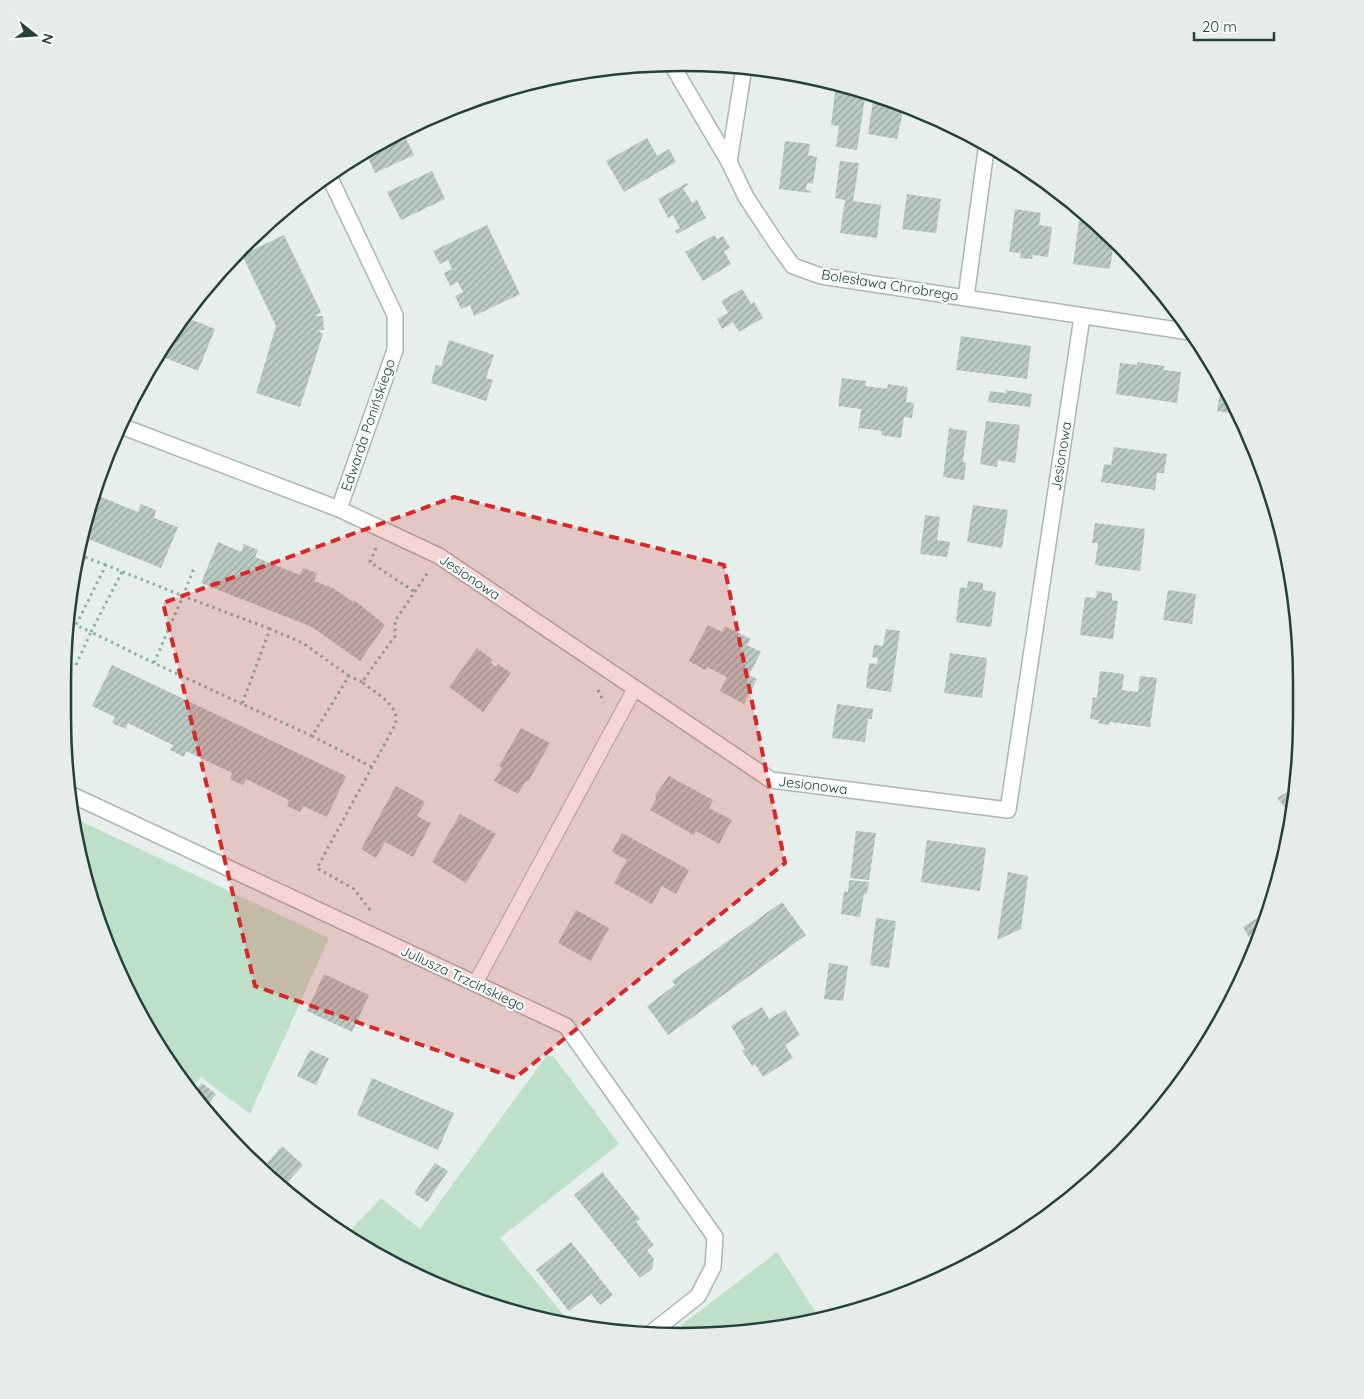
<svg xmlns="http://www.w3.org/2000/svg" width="1364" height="1399" font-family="Quicksand,sans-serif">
<defs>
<pattern id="building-hatch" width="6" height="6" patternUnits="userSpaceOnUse" patternTransform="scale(1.25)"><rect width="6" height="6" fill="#bbcac4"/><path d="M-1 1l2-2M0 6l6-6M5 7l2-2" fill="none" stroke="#98a6a0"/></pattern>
</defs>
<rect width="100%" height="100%" fill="#e6efeb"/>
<g fill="#bfe0c8">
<path d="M72 817 329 938 250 1114 201 1077 190 1089 167 1061 110 954 74 838Z"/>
<path d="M547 1055 554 1057 619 1144 500 1238 571 1324 483 1304 372 1253 347 1234 381 1198 420 1229Z"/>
<path d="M777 1252 820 1319 722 1335 671 1333Z"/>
</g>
<g fill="url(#building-hatch)">
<path d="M836 85 866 92 857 150 836 147 839 126 831 125Z"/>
<path d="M873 101 904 106 897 139 868 134Z"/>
<path d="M402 130 414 155 375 173 366 153Z"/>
<path d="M647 138 657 156 669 149 676 162 624 192 606 161Z"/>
<path d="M785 141 810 144 808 155 817 157 813 184 807 183 806 190 811 191V193L779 189Z"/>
<path d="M840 161 859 163 853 201 881 205 877 238 840 233 845 200 835 198Z"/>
<path d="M1015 162 1030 173 1013 171Z"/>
<path d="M432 171 445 199 401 220 387 192Z"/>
<path d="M687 183 688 185 683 188 692 203 697 200 706 218 677 234 675 231 680 228 673 215 668 218 658 199Z"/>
<path d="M907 194 941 199 936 233 902 229Z"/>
<path d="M1015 209 1041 213 1039 225 1052 227 1048 257 1033 255 1032 259 1020 258 1021 253 1009 252Z"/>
<path d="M1079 221 1098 224 1114 241 1110 269 1073 264Z"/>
<path d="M487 225 520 294 474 316 470 305 461 309 455 296 463 292 458 282 450 286 444 273 452 269 448 260 440 264 433 251Z"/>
<path d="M284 235 321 312 315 316H323L324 330H317L323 334 300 407 256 393 276 326 242 255Z"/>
<path d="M714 235 717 239 723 236 730 248 724 251 731 264 703 281 685 252Z"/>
<path d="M742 289 751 304 754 302 763 318 739 332 733 322 722 329 717 319 728 313 721 301Z"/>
<path d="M185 317 215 329 198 371 158 355Z"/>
<path d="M961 336 1031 346 1027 379 956 370Z"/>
<path d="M449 340 494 355 486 378 493 380 486 401 431 383 436 365 441 367Z"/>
<path d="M1137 362 1164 366V370L1181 372 1177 403 1116 394 1120 363 1137 365Z"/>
<path d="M842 378 866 381 865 386 887 389 888 384 908 387 906 402 914 403 912 418 904 417 901 438 881 435 882 431 860 428 858 432 861 409 838 406Z"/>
<path d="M1222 383 1238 408 1240 414 1217 411Z"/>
<path d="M1006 390 1032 394 1030 407 988 402 990 391 1006 393Z"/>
<path d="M986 421 1020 425 1015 463 998 460 997 467 980 464Z"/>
<path d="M949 428 967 431 963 462 966 463 964 480 943 477Z"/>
<path d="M1114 447 1167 454 1164 473H1157L1155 490 1101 482 1104 464 1111 465Z"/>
<path d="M95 486H97L94 494 138 512 141 504 156 510 154 518 178 527 161 568 83 537Z"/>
<path d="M973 505 1008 510 1002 548 967 542Z"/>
<path d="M925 515 940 517 937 540 950 542 947 557 920 554Z"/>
<path d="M1095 523 1145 529 1140 571 1095 565 1098 543H1092Z"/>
<path d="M218 542 241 552 244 544 258 550 255 557 300 575 303 568 317 573 314 581 333 588 353 602 354 600 385 625 360 661 312 627 201 583Z"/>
<path d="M968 581 983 583V590L996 592 991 627 956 622 960 587 967 588Z"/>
<path d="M1168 590 1196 594 1192 624 1163 620Z"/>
<path d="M1097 591 1112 593V600L1118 601 1113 639 1080 635 1085 597 1096 598Z"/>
<path d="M708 625 722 632 725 626 751 639 747 645 761 652 749 675 757 679 744 704 720 691 727 677 707 667 705 670 689 661Z"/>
<path d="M886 629 900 631 891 692 866 688 869 663 877 664 878 658 872 657 874 645 883 646Z"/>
<path d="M477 648 493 660 491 663 496 667 498 664 511 673 483 712 449 687Z"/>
<path d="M950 653 987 658 982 698 944 693Z"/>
<path d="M112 665 346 776 327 817 303 806 300 812 287 806 289 800 246 779 243 785 230 779 232 773 186 751 184 757 170 750 173 745 128 723 126 729 112 723 115 717 92 706Z"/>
<path d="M1100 671 1124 674 1122 690 1138 692 1140 676 1157 678 1150 727 1110 722 1109 725 1098 723 1099 720 1090 719 1093 697 1097 698Z"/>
<path d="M837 704 873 709 872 719H868L865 742 832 738Z"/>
<path d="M521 728 550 743 528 782 526 781 518 794 494 781 502 768 499 766Z"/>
<path d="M669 776 713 800 709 808 732 820 719 844 696 831 694 835 650 810 656 799 655 795Z"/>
<path d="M396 786 425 802 417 816 431 823 413 857 385 842 376 858 361 849Z"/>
<path d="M1297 786 1296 798 1292 816 1277 798Z"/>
<path d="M460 814 496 834 466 883 432 862Z"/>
<path d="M856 831 876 833 869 880 850 878Z"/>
<path d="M622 833 689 870 676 894 662 886 652 904 614 883 627 860 612 852Z"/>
<path d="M927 840 986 848 980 891 921 882Z"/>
<path d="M1008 872 1028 876 1021 929 997 940Z"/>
<path d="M849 880 869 882 867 894H864L860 917 841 914 844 891 848 892Z"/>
<path d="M782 902 806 935 668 1035 647 1006 675 985 672 981Z"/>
<path d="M576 910 609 928 591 961 558 943Z"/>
<path d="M1270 910 1269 916 1255 947 1243 927Z"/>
<path d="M876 918 896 921 889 968 870 965Z"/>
<path d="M829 963 848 966 843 1001 824 999Z"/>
<path d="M324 974 369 995 352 1032 307 1011Z"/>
<path d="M762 1007 769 1019 785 1010 800 1035 785 1045 793 1058 763 1077 755 1064 752 1066 742 1051 745 1049 731 1026Z"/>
<path d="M310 1050 329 1058 316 1085 297 1076Z"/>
<path d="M372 1078 454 1113 438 1150 357 1115Z"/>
<path d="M202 1083 216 1094 207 1106 193 1093Z"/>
<path d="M282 1146 303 1165 288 1182 267 1163Z"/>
<path d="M435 1163 448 1171 427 1202 414 1193Z"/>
<path d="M602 1172 640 1219 636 1222 654 1245 647 1250 654 1259 652 1269 640 1278 574 1195Z"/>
<path d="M571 1242 613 1295 600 1305 591 1294 569 1311 536 1270Z"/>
</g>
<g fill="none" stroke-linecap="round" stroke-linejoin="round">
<g stroke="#a8b8b2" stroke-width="16">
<path id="lane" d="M475 984 635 688"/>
</g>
<g stroke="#a8b8b2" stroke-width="18">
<g id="street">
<path d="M672 65 729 162 746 197 777 244 793 266 821 276 1190 332"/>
<path d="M729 162 744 67"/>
<path d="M329 176 395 315V350L339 509"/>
<path d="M966 297 987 143"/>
<path d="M121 426 339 509 439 556 771 780 1008 810 1082 317"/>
<path d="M70 794 566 1026 715 1237 713 1267 698 1296 651 1333"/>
</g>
</g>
<g stroke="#86b3a5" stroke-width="3" stroke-dasharray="2.5 4" stroke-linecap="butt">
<path d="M376 548 370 562 415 592"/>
<path d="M79 555 106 565"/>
<path d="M122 572 91 632 76 625 106 565 183 596 194 568"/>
<path d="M67 621 76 625"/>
<path d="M76 665 91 632 154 663"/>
<path d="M362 682 349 676 312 736 372 767"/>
<path d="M598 690 604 702"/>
<path d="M242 704 154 663 183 596 270 629"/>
<path d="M312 736 242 704 270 629 303 643 349 676"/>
<path d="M370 910 354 889 317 868 395 725C401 705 376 694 362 682L395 636V621L428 572"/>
</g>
<use href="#lane" stroke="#fff" stroke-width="14"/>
<use href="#street" stroke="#fff" stroke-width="15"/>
</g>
<path fill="#d62828" fill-opacity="0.2" stroke="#d62828" stroke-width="4" stroke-dasharray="10 6" stroke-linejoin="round" d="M454 497 724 565 785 863 515 1078 255 986 163 603Z"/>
<g text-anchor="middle" stroke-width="4.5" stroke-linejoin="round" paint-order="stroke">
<g font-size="14" fill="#24423a" stroke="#f7fbf9">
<text transform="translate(890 285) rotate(9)" y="5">Bolesława Chrobrego</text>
<text transform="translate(368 425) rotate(-71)" y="5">Edwarda Ponińskiego</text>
<text transform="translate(1061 456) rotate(-81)" y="5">Jesionowa</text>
<text transform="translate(470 577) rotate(34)" y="5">Jesionowa</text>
<text transform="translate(813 785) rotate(7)" y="5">Jesionowa</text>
<text transform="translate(463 978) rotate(25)" y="5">Juliusza Trzcińskiego</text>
</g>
</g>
<path d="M0 0H1364V1399H0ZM682 71H682A611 611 0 0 1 1293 682V717A611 611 0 0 1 682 1328H682A611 611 0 0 1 71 717V682A611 611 0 0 1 682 71Z" fill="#e6ecea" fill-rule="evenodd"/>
<path fill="none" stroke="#24423a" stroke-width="2.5" d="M682 71H682A611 611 0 0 1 1293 682V717A611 611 0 0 1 682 1328H682A611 611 0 0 1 71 717V682A611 611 0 0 1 682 71Z"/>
<g transform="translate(35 35) rotate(107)" stroke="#f7fbf9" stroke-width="4" paint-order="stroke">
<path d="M0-4L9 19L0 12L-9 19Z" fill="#24423a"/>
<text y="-8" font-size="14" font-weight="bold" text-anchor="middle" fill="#24423a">N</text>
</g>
<path d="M1194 32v8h80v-8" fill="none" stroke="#24423a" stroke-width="2.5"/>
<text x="1202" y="32" font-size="15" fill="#24423a" stroke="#f7fbf9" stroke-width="4" paint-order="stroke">20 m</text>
</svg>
